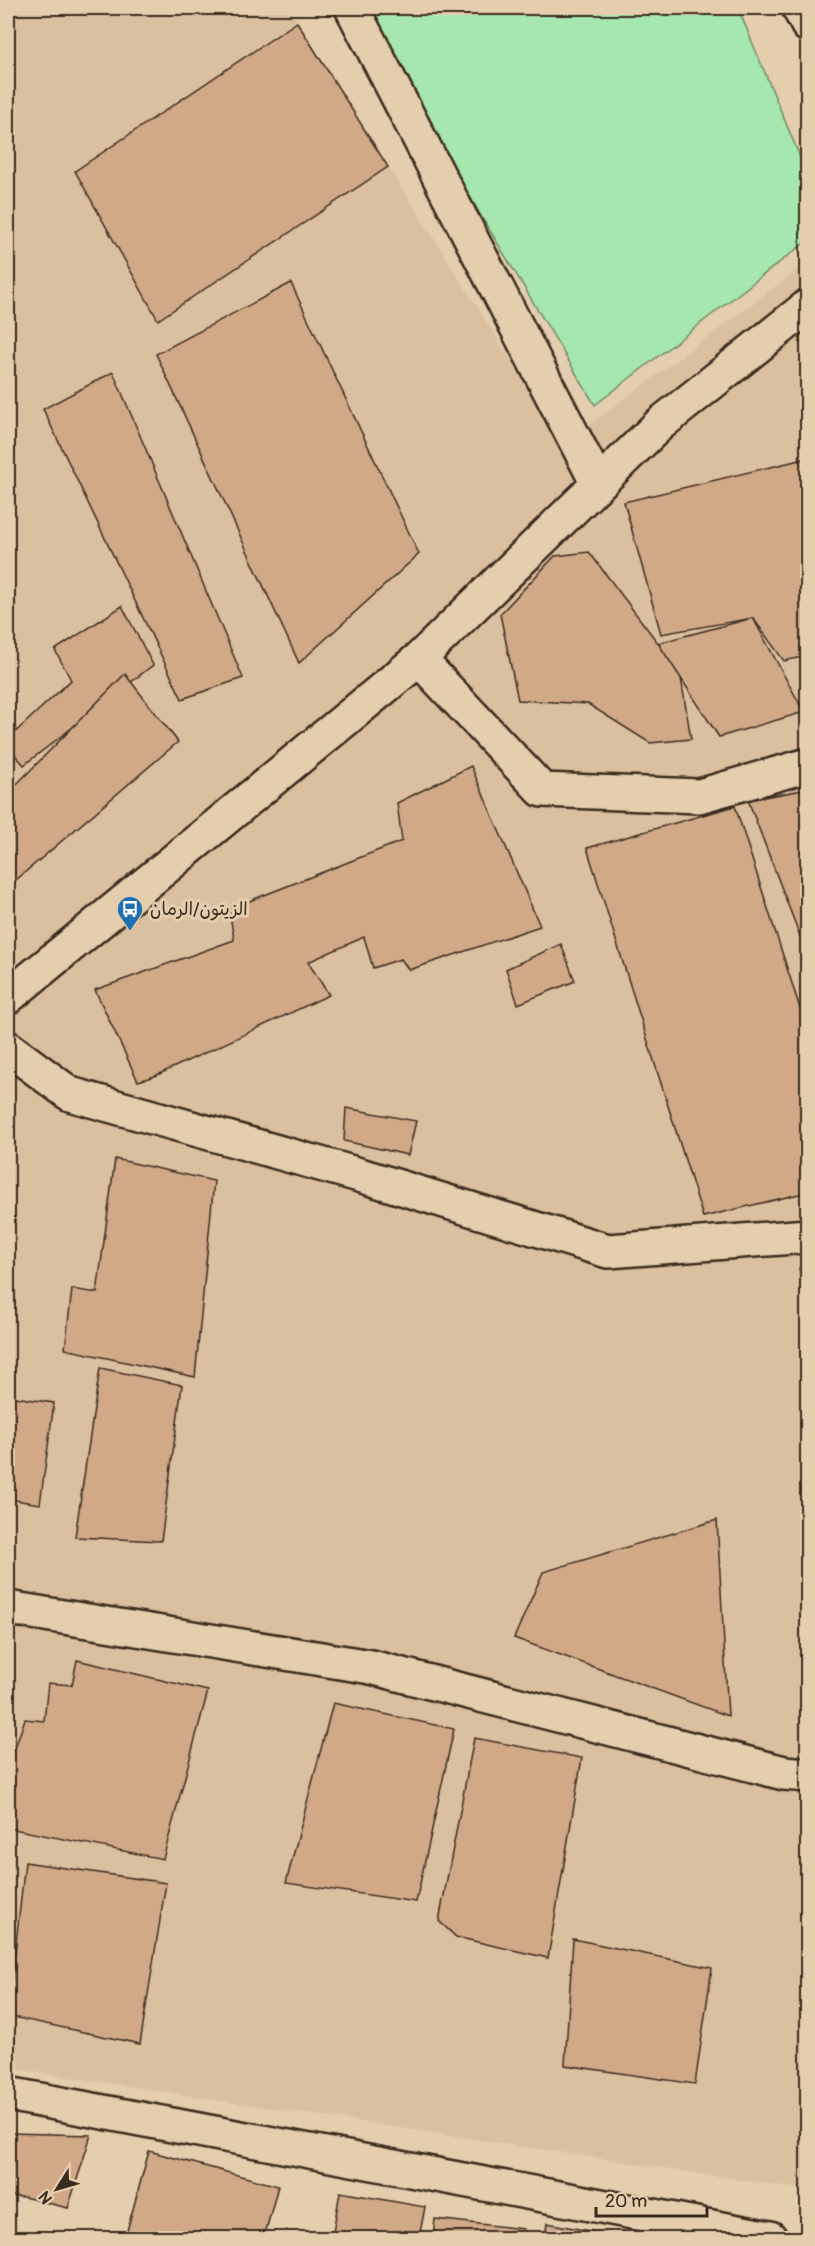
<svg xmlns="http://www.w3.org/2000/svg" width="815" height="2246" font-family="Pangolin,'Playpen Sans Arabic',sans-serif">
<rect width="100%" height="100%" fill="#e4cead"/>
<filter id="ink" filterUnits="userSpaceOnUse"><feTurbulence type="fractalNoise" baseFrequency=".0167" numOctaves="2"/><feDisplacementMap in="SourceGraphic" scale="12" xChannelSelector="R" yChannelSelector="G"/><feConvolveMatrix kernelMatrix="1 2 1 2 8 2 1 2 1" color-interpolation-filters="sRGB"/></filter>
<g filter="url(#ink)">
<path fill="#dbc09f" d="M8 8H288L564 444 807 263V2190L8 2068Z"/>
<path fill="#a6e7b0" stroke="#708867" stroke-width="1.5" d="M356 8H738L807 174V241L595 405Z"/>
<g fill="#d1a987" stroke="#3b2a1e" stroke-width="1.5">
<path d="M297 22 388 167 158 320 75 171Z"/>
<path d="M291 283 419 554 299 663 156 354Z"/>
<path d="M113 372 243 678 182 699 43 409Z"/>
<path d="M808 458V656L784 661 753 618 661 634 624 502Z"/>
<path d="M589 552 680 672 691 739 650 743 588 704 518 700 500 614 555 556Z"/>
<path d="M122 606 153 665 24 765 8 747V739L71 680 55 650Z"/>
<path d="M753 618 804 712 719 737 658 643Z"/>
<path d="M125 674 178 742 10 885 8 881V793Z"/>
<path d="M471 766 540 926 409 970 401 959 373 968 364 937 308 962 329 995 155 1076 138 1081 95 990 234 940 229 909 402 841 397 803Z"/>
<path d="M808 789V957L748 800Z"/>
<path d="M735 806 804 1021 808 1020V1192L703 1217 587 848Z"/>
<path d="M561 944 575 981 518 1004 506 969Z"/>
<path d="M346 1108 416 1121 408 1155 344 1141Z"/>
<path d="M115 1159 214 1181 195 1377 65 1349 72 1289 97 1293Z"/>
<path d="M808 1266V1305L799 1268Z"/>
<path d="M100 1368 182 1385 161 1541 75 1537Z"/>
<path d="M8 1396 54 1403 40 1504 8 1499Z"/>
<path d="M717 1520 728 1716 514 1638 543 1572Z"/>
<path d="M77 1660 208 1691 163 1859 8 1828V1768L25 1719 44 1721 48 1683 72 1685Z"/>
<path d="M333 1703 454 1729 416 1902 286 1883Z"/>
<path d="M474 1738 582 1758 548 1958 456 1937 439 1921Z"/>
<path d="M25 1862 166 1883 140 2044 8 2016Z"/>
<path d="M573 1939 712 1968 695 2084 565 2065Z"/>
<path d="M8 2133 91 2135 68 2208 24 2197 8 2196Z"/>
<path d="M149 2151 278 2186 264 2238H125Z"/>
<path d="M340 2192 425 2207 419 2238H332Z"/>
<path d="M435 2219 524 2229 523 2238H433Z"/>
<path d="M547 2223 627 2238H545Z"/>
</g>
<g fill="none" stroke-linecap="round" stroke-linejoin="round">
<g stroke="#3b2a1e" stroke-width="38">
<g id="minor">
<path d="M352 8 598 484"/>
<path d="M799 8 808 25"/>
<path d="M419 659 542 790 699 796 808 765"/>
<path d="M8 1048 70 1094 363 1176 608 1251 808 1236"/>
<path d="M8 1608 371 1667 784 1773 808 1775"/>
<path d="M8 2094 770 2238"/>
</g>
</g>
<g stroke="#3b2a1e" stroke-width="38">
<path id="tertiary" d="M8 997 419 659 660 424 808 306"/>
</g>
<use href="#minor" stroke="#e4cead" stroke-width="33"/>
<use href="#tertiary" stroke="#e4cead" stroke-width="33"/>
</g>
</g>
<defs>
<g id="bus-pin" transform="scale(1.35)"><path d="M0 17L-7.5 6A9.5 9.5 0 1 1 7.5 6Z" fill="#1f6fb2" stroke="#e4cead"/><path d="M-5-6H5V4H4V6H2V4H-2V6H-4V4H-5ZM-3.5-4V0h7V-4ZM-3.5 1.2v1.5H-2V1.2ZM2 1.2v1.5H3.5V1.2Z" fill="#fff"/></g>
</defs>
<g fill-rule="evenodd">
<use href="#bus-pin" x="130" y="909"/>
</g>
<g text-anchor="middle" stroke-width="6" stroke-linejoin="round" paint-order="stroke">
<g font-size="18" fill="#3b2a1e" stroke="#e4cead" text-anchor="start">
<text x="150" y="915">الزيتون/الرمان</text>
</g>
</g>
<rect width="815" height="2246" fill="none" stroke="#e4cead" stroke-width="30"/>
<rect x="15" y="15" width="785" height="2216" fill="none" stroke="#3b2a1e" stroke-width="2" filter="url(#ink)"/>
<g transform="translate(57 2189) rotate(233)" stroke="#e4cead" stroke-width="4.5" paint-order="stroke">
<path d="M0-4.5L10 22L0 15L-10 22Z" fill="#3b2a1e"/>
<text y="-9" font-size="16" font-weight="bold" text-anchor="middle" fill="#3b2a1e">N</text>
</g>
<path d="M596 2207v9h111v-9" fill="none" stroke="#3b2a1e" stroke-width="3"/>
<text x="605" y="2207" font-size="18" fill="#3b2a1e" stroke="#e4cead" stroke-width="4.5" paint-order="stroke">20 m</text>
</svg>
